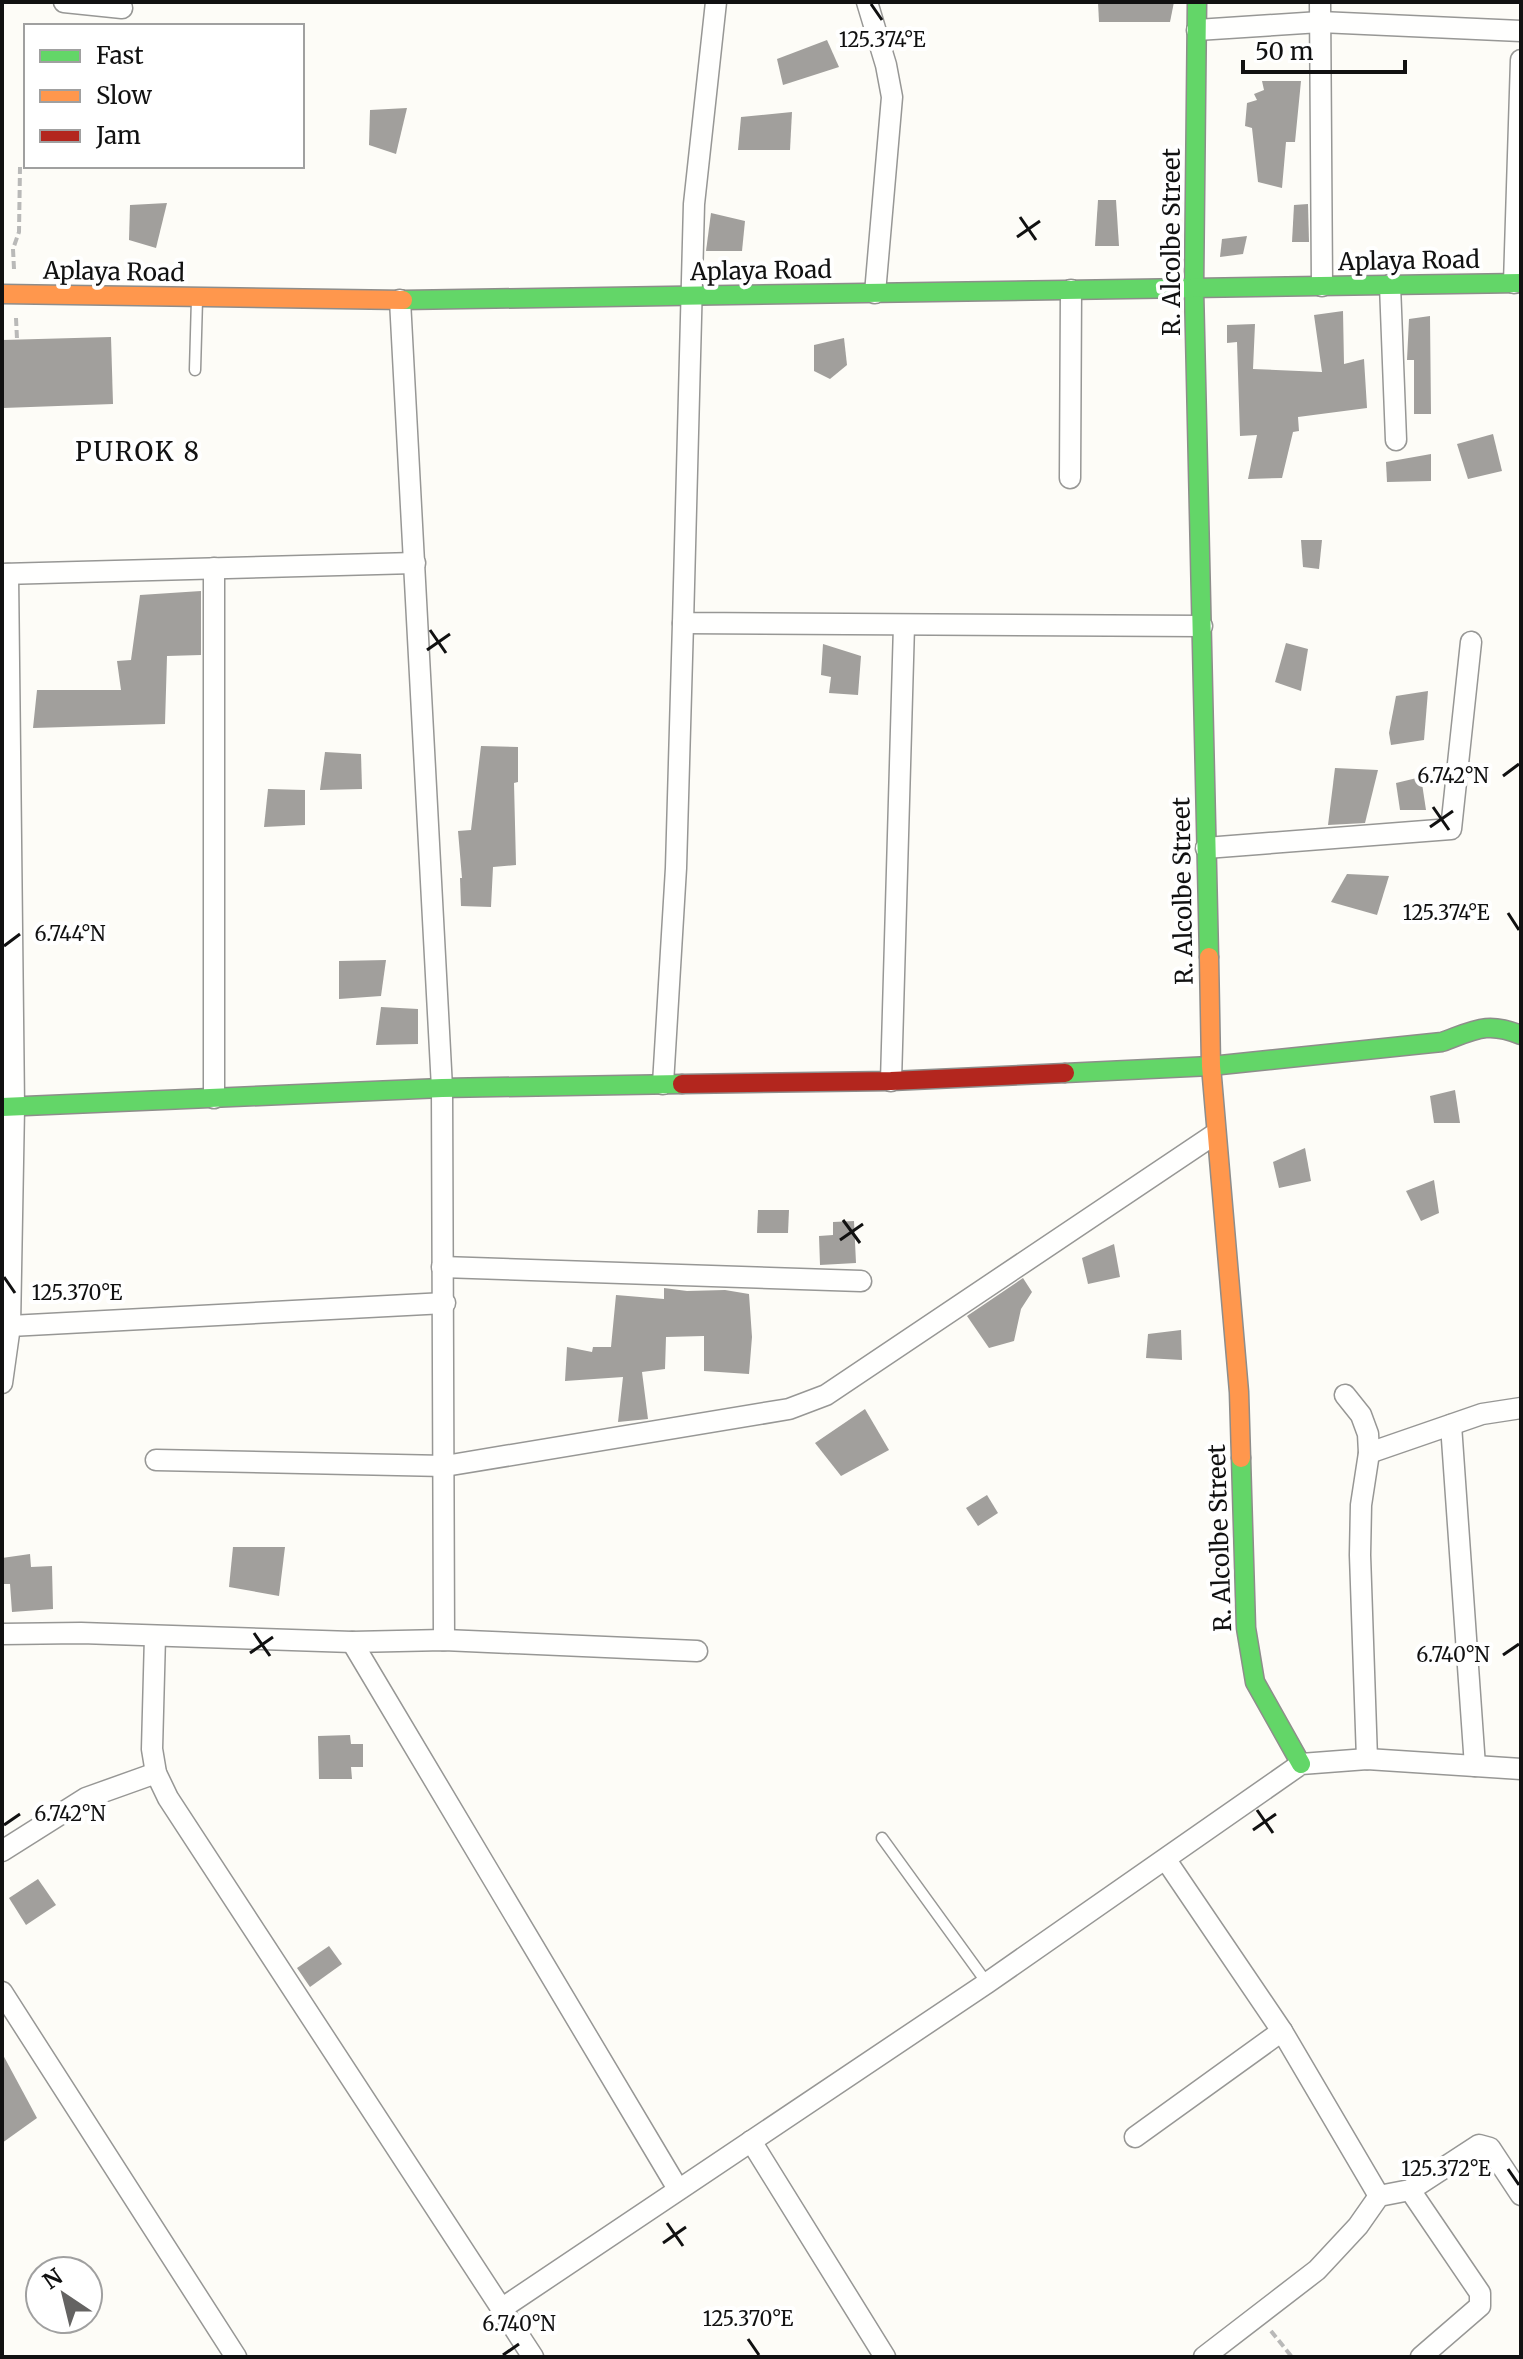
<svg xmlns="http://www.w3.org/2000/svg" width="1523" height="2359" font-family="Merriweather,serif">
<rect width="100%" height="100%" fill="#fdfcf7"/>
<g fill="#a19f9c">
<path d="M1098 2H1174L1170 22H1099Z"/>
<path d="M827 40 839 67 783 85 777 59Z"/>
<path d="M1262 81H1301L1295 142H1286L1282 188 1258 182 1252 128 1245 126 1247 103 1257 100 1254 94 1264 90Z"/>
<path d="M407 108 396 154 369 145 370 110Z"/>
<path d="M792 112 790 150H738L741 117Z"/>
<path d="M1098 200H1116L1119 246H1095Z"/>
<path d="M167 203 156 248 129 240 130 205Z"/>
<path d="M1308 204 1309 242H1292L1294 205Z"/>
<path d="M711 213 745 221 742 251H706Z"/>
<path d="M1247 236 1243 254 1220 257 1222 239Z"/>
<path d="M1343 311 1344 364 1364 359 1367 408 1298 417 1299 431 1293 432 1282 478 1248 479 1257 435 1240 436 1237 342 1227 343V325L1255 324 1253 369 1322 372 1314 315Z"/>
<path d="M1430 316 1431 414H1414V360H1407L1409 319Z"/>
<path d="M111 337 113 404 3 408 2 340Z"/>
<path d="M844 338 847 365 830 379 814 371V345Z"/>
<path d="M1493 434 1502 471 1468 479 1457 444Z"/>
<path d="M1431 454V481L1387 482 1386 462Z"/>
<path d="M1301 540H1322L1319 569 1303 567Z"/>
<path d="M201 591V655L167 656 165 724 33 728 37 690H121L117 661 131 660 140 595Z"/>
<path d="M1286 643 1308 649 1301 691 1275 682Z"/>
<path d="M823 644 861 656 858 695 829 693 831 677 821 675Z"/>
<path d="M1428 691 1424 740 1391 745 1389 733 1396 696Z"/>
<path d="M481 746 518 747V782L514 783 516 865 493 867 491 907 461 906 460 878H462L458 831 471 830Z"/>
<path d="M325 752 361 754 362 789 320 790Z"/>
<path d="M1335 768 1378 770 1365 823 1328 825Z"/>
<path d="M1421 777 1426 810H1400L1396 783Z"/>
<path d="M268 789 305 790V825L264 827Z"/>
<path d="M1347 874 1389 876 1377 915 1331 902Z"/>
<path d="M386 960 381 996 339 999V961Z"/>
<path d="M381 1007 418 1009V1044L376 1045Z"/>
<path d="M1455 1090 1460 1123H1434L1430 1096Z"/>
<path d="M1305 1148 1311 1181 1279 1188 1273 1162Z"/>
<path d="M1434 1180 1439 1213 1421 1221 1406 1191Z"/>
<path d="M758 1210H789L788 1233H757Z"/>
<path d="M854 1221 856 1263 820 1265 819 1236 833 1235V1222Z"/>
<path d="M1114 1244 1120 1277 1088 1284 1082 1258Z"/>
<path d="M1023 1278 1032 1292 1021 1309 1014 1341 989 1348 967 1316Z"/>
<path d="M664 1288 687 1291 725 1290 749 1294 752 1337 749 1374 704 1371V1336L666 1337 665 1369 642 1372 648 1419 618 1422 623 1377 565 1381 567 1347 592 1352 593 1347H611L616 1295 664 1299Z"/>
<path d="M1181 1330 1182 1360 1146 1358 1148 1334Z"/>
<path d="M865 1409 889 1450 841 1476 815 1443Z"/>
<path d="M987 1495 998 1513 978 1526 966 1508Z"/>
<path d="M233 1547H285L279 1596 229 1587Z"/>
<path d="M30 1554 31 1567 52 1566 53 1609 12 1612 10 1584H2V1558Z"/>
<path d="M350 1735 351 1744H363V1767H351L352 1779H319L318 1736Z"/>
<path d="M38 1879 56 1905 26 1925 9 1898Z"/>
<path d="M329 1946 342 1964 310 1987 297 1968Z"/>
<path d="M2 2053 37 2118 2 2143Z"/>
</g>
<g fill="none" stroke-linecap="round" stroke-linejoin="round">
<g stroke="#979795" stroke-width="13">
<g id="lane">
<path d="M195 370 197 299"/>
<path d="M882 1838 987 1983"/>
</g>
</g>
<g stroke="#979795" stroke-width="23">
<g id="street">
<path d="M64 2 122 8"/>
<path d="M716 2 694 204 683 623 1202 626"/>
<path d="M867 2 886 65 892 97 875 293"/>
<path d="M1320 2 1322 286"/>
<path d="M1197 30 1320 22 1521 31"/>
<path d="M1514 283 1521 60"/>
<path d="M1390 285 1396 440"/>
<path d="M400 300 442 1088 444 1640"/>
<path d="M1070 478 1071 290"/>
<path d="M214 568V1098"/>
<path d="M2 574 415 563"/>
<path d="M1206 848 1451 829 1471 642"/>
<path d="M891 1081 904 625"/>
<path d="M663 1084 676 868 683 623"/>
<path d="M442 1267 861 1281"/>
<path d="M10 1326 445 1303"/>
<path d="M2 1383 10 1326 14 1107 8 574"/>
<path d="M1345 1395 1361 1415 1368 1434 1369 1453 1361 1505 1360 1555 1367 1759"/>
<path d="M1451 1425 1475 1766"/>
<path d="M1369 1453 1482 1414 1521 1408"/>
<path d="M156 1460 445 1466 789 1409 826 1395 1215 1134"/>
<path d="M2 1634 81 1633 352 1642 444 1640 697 1651"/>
<path d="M155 1636 152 1749 156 1773 168 1798 533 2357"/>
<path d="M352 1642 678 2189"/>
<path d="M2 1851 86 1798 156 1773"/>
<path d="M1166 1860 1282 2031 1379 2196"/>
<path d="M2 1992 236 2357"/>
<path d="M1135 2137 1282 2031"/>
<path d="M751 2141 885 2357"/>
<path d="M1410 2190 1480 2293V2306L1421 2357"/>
<path d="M501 2309 987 1983 1301 1764 1367 1759 1521 1769"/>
<path d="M1204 2357 1317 2270 1358 2226 1379 2196 1410 2190 1479 2145 1490 2148 1521 2195"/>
</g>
</g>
<g stroke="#8e8d8b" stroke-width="21">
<g id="fast">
<path d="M1197 2 1194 289 1209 957"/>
<path d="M403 300 1521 283"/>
<path d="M1065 1073 1211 1066 1442 1042C1475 1030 1487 1021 1521 1035"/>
<path d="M2 1107 442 1088 682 1084"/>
<path d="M1241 1458 1246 1628 1255 1682 1301 1764"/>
</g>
</g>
<g stroke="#8e8d8b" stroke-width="21">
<g id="slow">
<path d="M2 294 403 300"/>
<path d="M1209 957 1211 1066 1239 1392 1241 1458"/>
</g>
</g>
<g stroke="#8e8d8b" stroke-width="21">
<path id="jam" d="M682 1084 891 1081 1065 1073"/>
</g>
<g stroke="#b9b9b8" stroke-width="4" stroke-dasharray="8 4" stroke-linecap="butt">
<path d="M14 269 13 249 19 232 20 167"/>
<path d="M16 318 17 339"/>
<path d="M1271 2331 1292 2357"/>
</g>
<use href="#lane" stroke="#fffffe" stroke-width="10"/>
<use href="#street" stroke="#fffffe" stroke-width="20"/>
<use href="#fast" stroke="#63d668" stroke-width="18"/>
<use href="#slow" stroke="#ff974d" stroke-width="18"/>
<use href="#jam" stroke="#b3261e" stroke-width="18"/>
</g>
<path fill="none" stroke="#111" stroke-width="3" d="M871 4 882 20M1020 217 1036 240M1017 237 1040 221M430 630 446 653M427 650 450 634M1503 776 1519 764M1433 807 1449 830M1430 827 1453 811M1508 913 1519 930M4 946 20 934M843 1220 860 1243M840 1240 863 1224M4 1277 15 1293M254 1633 270 1656M250 1653 273 1637M1503 1655 1519 1644M1257 1810 1273 1833M4 1825 20 1814M1253 1830 1276 1814M1508 2169 1519 2185M667 2223 683 2246M663 2243 686 2227M748 2339 759 2355M503 2355 519 2344"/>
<g text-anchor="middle" stroke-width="8" stroke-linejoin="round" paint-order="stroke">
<g font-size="24" fill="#111" stroke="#fff">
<text transform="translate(1172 242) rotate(-90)" y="8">R. Alcolbe Street</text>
<text transform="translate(1409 261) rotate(-1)" y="8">Aplaya Road</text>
<text transform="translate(761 271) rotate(-1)" y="8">Aplaya Road</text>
<text transform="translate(114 272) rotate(1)" y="8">Aplaya Road</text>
<text transform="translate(1183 891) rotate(-91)" y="8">R. Alcolbe Street</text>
<text transform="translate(1220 1538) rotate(-92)" y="8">R. Alcolbe Street</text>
</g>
<g font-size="26" letter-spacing="2" fill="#111" stroke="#fff">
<text x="138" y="461">PUROK 8</text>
</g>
</g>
<g font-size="20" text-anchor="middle" fill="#111" stroke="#fff" stroke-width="8" stroke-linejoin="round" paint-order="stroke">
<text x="882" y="47">125.374°E</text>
<text x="1453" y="783">6.742°N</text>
<text x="1446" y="920">125.374°E</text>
<text x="70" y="941">6.744°N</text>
<text x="77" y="1300">125.370°E</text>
<text x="1453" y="1662">6.740°N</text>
<text x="70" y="1821">6.742°N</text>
<text x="1446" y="2176">125.372°E</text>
<text x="748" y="2326">125.370°E</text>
<text x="519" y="2331">6.740°N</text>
</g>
<rect width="1523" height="2359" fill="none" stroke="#111111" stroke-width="8"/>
<rect x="24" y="24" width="280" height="144" fill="#ffffff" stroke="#a0a0a0" stroke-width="2"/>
<rect x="40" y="50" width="40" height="12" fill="#63d668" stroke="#a0a0a0" stroke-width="2"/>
<text x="96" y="64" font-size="24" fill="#111111">Fast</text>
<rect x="40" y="90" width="40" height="12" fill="#ff974d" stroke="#a0a0a0" stroke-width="2"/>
<text x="96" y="104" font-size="24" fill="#111111">Slow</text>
<rect x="40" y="130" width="40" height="12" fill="#b3261e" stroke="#a0a0a0" stroke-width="2"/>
<text x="96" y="144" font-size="24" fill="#111111">Jam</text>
<g transform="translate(64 2295) rotate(325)"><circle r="38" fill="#ffffff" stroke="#a0a0a0" stroke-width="2"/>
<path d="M0-6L14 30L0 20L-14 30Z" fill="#646362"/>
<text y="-12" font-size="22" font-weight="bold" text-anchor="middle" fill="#111111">N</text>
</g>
<path d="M1243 60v12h162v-12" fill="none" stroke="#111111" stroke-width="4"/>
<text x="1255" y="60" font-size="24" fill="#111111" stroke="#ffffff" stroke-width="6" paint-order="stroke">50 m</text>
</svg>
